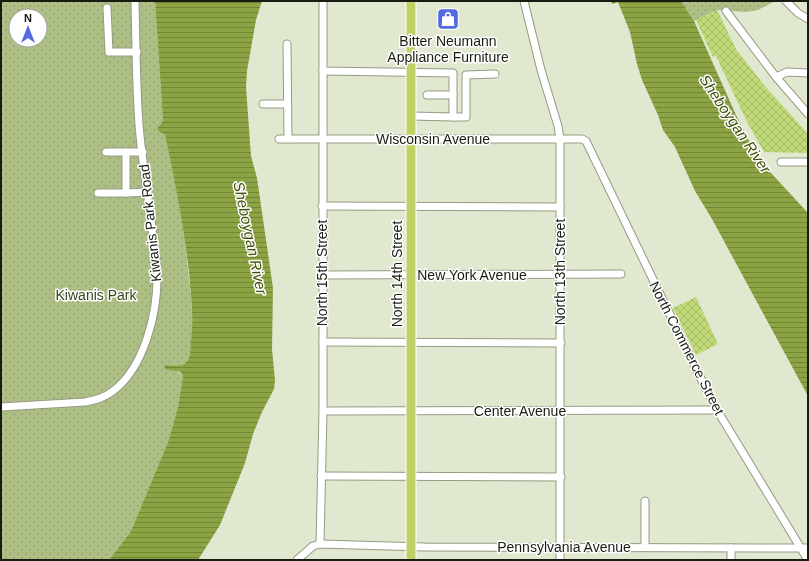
<svg xmlns="http://www.w3.org/2000/svg" width="809" height="561" font-family="Arial,sans-serif">
<defs>
<pattern id="park-dots" width="8" height="8" patternUnits="userSpaceOnUse"><rect width="8" height="8" fill="#aebf85"/><path d="M2 2h.1M6 6h.1" fill="none" stroke="#95a472" stroke-width="1.8" stroke-linecap="round"/></pattern>
<pattern id="water-rules" width="6" height="5" patternUnits="userSpaceOnUse"><rect width="6" height="5" fill="#8ca443"/><path d="M0 2.5h6" fill="none" stroke="#718537"/></pattern>
<pattern id="building-cross-hatch" width="8" height="8" patternUnits="userSpaceOnUse"><rect width="8" height="8" fill="#c0da78"/><path d="M0 0l8 8M0 8l8-8" fill="none" stroke="#a4ba67"/></pattern>
</defs>
<rect width="100%" height="100%" fill="#e1e8d0"/>
<g fill="url(#park-dots)" fill-rule="evenodd">
<path d="M1 1H155L163 121 157 129 158 131 165 135C175 180 184 225 188 270 191 295 194 318 191 343 190 349 190 359 185 363 181 366 170 365 164 365 171 369 178 371 183 376L178 407 168 442 131 531 109 560H1ZM16 16H40V40H16Z"/>
<path d="M681 1H775L758 10 746 12 717 10 694 21Z"/>
</g>
<g fill="url(#water-rules)">
<path d="M155 1H262L256 20 247 71 246 87 251 156 257 178 273 288 272 349 275 380 274 389 262 412 253 434 245 463 220 525 198 560H109L131 531 168 442 178 407 183 376 180 372 165 369 164 365C170 365 184 367 187 361 191 355 190 347 191 340 194 318 191 296 189 273 184 227 175 181 165 135L158 131 157 129 163 121Z"/>
<path d="M611 1H681L694 21 736 115 758 159 808 213V396L712 219 695 191 675 147 663 130 658 115 642 80 637 64 630 32 618 2 612 4Z"/>
</g>
<g fill="url(#building-cross-hatch)">
<path d="M717 10 736 49 764 85 808 134V153L764 152 747 122 716 56 713 57 696 20Z"/>
<path d="M696 297 718 344 696 355 673 308Z"/>
</g>
<g fill="none" stroke-linecap="round" stroke-linejoin="round">
<g stroke="#949b84" stroke-width="9">
<g id="minor">
<path d="M524 1 541 70 558 126 560 139V560"/>
<path d="M786 1 798 13 808 19"/>
<path d="M107 8 109 52H137"/>
<path d="M726 11 776 77 787 72 808 73"/>
<path d="M287 44 288 139"/>
<path d="M323 71 453 73V117L411 116"/>
<path d="M776 77 808 114"/>
<path d="M427 95H453"/>
<path d="M263 104H287"/>
<path d="M453 117H466V75L495 74"/>
<path d="M279 139H582L586 141 704 385 717 410 808 560"/>
<path d="M106 152H126"/>
<path d="M143 152H126V193L148 192"/>
<path d="M781 162H808"/>
<path d="M98 193H126"/>
<path d="M322 206 560 207"/>
<path d="M322 275 621 274"/>
<path d="M323 342 561 343"/>
<path d="M1 407 85 402C95 400 104 398 113 391 145 367 158 311 157 273 157 261 154 249 153 237 149 200 142 162 139 125 136 84 136 42 135 1"/>
<path d="M323 411 717 410"/>
<path d="M321 476 561 477"/>
<path d="M645 501V547"/>
<path d="M320 544 323 411V1"/>
<path d="M297 560 313 546 320 544 425 547 808 548"/>
<path d="M731 560V548"/>
</g>
</g>
<g stroke="#fff" stroke-width="11">
<path id="major" d="M411 560V1"/>
</g>
<use href="#minor" stroke="#fff" stroke-width="7"/>
<use href="#major" stroke="#bed066" stroke-width="9"/>
</g>
<defs>
<g id="shop-square" transform="scale(1.15)"><rect x="-9" y="-9" width="18" height="18" rx="4" fill="#5369df" stroke="#fff"/><path d="M-5-2.5h2.3a2.7 3.5 0 0 1 5.4 0H5L5.5 6h-11ZM-1.5-2.5h3a1.5 2.3 0 0 0-3 0Z" fill="#fff"/></g>
</defs>
<g fill-rule="evenodd">
<use href="#shop-square" x="448" y="19"/>
</g>
<g text-anchor="middle" stroke-width="3" stroke-linejoin="round" paint-order="stroke">
<g font-size="14" fill="#181b12" stroke="#fff">
<text x="448" y="46">Bitter Neumann<tspan x="448" dy="16">Appliance Furniture</tspan></text>
</g>
<g font-size="14" fill="#181b12" stroke="#fff">
<text x="433" y="144">Wisconsin Avenue</text>
<text transform="translate(150 223) rotate(-96)" y="5">Kiwanis Park Road</text>
<text transform="translate(560 272) rotate(-90)" y="5">North 13th Street</text>
<text transform="translate(322 273) rotate(-90)" y="5">North 15th Street</text>
<text transform="translate(397 274) rotate(-90)" y="5">North 14th Street</text>
<text x="472" y="280">New York Avenue</text>
<text transform="translate(687 348) rotate(63)" y="5">North Commerce Street</text>
<text x="520" y="416">Center Avenue</text>
<text x="564" y="552">Pennsylvania Avenue</text>
</g>
<g font-size="14" fill="#38431a" stroke="#fff">
<text x="96" y="300">Kiwanis Park</text>
</g>
<g font-size="15" font-style="italic" fill="#415005" stroke="#fff">
<text transform="translate(735 124) rotate(56)" y="5">Sheboygan River</text>
<text transform="translate(250 238) rotate(78)" y="5">Sheboygan River</text>
</g>
</g>
<rect width="809" height="561" fill="none" stroke="#181b12" stroke-width="4"/>
<g transform="translate(28 28)"><circle r="19" fill="#ffffff" stroke="#a3a4a0"/>
<path d="M0-3L7 15L0 10L-7 15Z" fill="#5369df"/>
<text y="-6" font-size="11" font-weight="bold" text-anchor="middle" fill="#181b12">N</text>
</g>
</svg>
